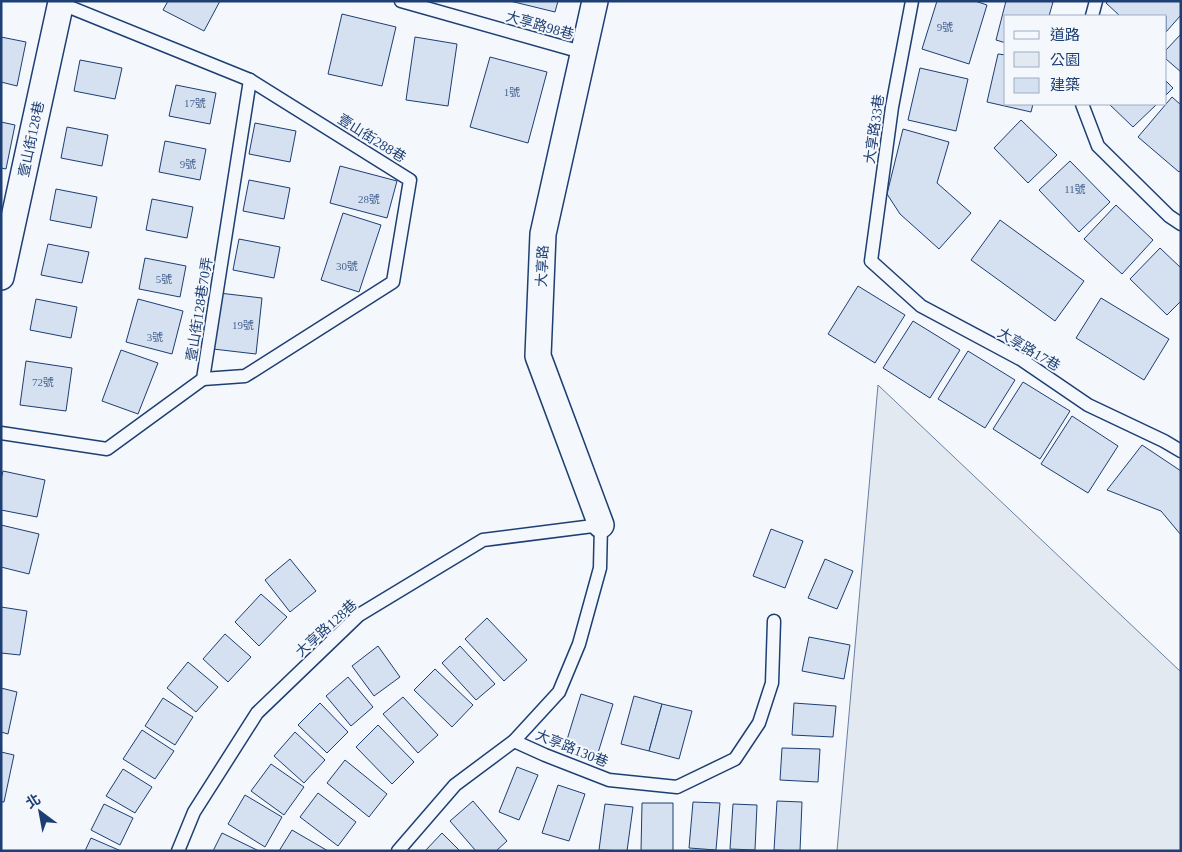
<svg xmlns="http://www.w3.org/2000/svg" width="1182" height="852" font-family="'Times New Roman','Noto Sans TC',serif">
<rect width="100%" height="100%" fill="#f4f7fb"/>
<path fill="#e3e9f0" stroke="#687fa3" d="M878 385 1181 672V851H837Z"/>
<g fill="#d5e0f0" stroke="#1d3f73">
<path d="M168 1H220L204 31 163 10Z"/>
<path d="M510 1H558L555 12Z"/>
<path d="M937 1H975L987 5 969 64 922 49Z"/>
<path d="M1006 1H1048L1053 2 1049 16H1006V43L996 40Z"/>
<path d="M1108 1H1181V15L1166 32V16H1120L1106 3Z"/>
<path d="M342 14 396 27 382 86 328 74Z"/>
<path d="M1181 34V72L1166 59V50Z"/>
<path d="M1 37 26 42 17 86 1 82Z"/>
<path d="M415 37 457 44 448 106 406 100Z"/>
<path d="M998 54 1006 55V104H1033L1031 112 987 102Z"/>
<path d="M490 57 547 72 528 143 470 127Z"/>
<path d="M80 60 122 68 115 99 74 91Z"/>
<path d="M920 68 968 79 956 131 908 120Z"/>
<path d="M1166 81 1173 88 1166 95Z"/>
<path d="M176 85 216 93 210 124 169 116Z"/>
<path d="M1172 97 1181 105V170L1179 172 1138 137Z"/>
<path d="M1109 104H1157L1133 127Z"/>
<path d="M1021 120 1057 155 1028 183 994 148Z"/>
<path d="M1 122 15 125 6 169 1 168Z"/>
<path d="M255 123 296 131 290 162 249 154Z"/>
<path d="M67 127 108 135 102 166 61 158Z"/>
<path d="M903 129 949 142 937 183 971 213 939 249 900 214 887 194Z"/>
<path d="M165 141 206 149 200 180 159 172Z"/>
<path d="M1070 161 1110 202 1079 232 1039 190Z"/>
<path d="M340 166 397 181 387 218 330 203Z"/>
<path d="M249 180 290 188 284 219 243 211Z"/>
<path d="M56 189 97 197 91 228 50 220Z"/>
<path d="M152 199 193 207 187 238 146 230Z"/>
<path d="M1116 205 1153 240 1122 274 1084 239Z"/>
<path d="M343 213 381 225 359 292 321 280Z"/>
<path d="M1000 220 1084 281 1055 321 971 260Z"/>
<path d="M239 239 280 247 274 278 233 270Z"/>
<path d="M48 244 89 252 82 283 41 275Z"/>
<path d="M1160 248 1181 268V301L1167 315 1130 279Z"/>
<path d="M145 258 186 266 180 297 139 289Z"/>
<path d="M858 286 905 315 875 363 828 334Z"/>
<path d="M219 293 262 298 256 354 213 349Z"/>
<path d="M1101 298 1169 339 1144 380 1076 338Z"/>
<path d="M36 299 77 307 71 338 30 330Z"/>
<path d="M138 299 183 311 172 354 126 342Z"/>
<path d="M913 321 960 350 930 398 883 368Z"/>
<path d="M121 350 158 363 138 414 102 401Z"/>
<path d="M968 351 1015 380 985 428 938 399Z"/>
<path d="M26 361 72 368 66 411 20 405Z"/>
<path d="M1023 382 1070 411 1040 459 993 429Z"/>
<path d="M1072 416 1118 446 1088 493 1041 464Z"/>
<path d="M1142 445 1181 471V535L1161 511 1107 490Z"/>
<path d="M3 471 45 480 37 517 1 510V479Z"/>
<path d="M1 525 39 534 29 574 1 567Z"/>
<path d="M771 529 803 541 785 588 753 576Z"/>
<path d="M290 559 316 591 290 612 265 580Z"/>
<path d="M825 559 853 571 837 609 808 598Z"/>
<path d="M261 594 287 617 259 646 235 622Z"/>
<path d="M1 607 27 611 20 655 1 653Z"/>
<path d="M487 618 527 660 504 681 465 639Z"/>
<path d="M225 634 251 657 228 682 203 659Z"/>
<path d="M809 637 850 645 844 679 802 671Z"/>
<path d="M378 646 400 677 374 696 352 666Z"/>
<path d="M460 646 495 684 476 700 442 663Z"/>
<path d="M188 662 218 687 196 712 167 688Z"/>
<path d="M435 669 473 705 452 727 414 690Z"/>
<path d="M348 677 373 707 351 726 326 696Z"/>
<path d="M1 688 17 692 8 734 1 732Z"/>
<path d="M581 694 613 704 598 753 566 743Z"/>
<path d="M634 696 662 704 649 751 621 744Z"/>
<path d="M403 697 438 735 418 753 383 714Z"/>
<path d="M163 698 193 717 175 745 145 726Z"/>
<path d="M320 703 348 732 327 753 298 725Z"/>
<path d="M794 703 836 706 833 737 792 735Z"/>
<path d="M662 704 692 711 679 759 649 751Z"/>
<path d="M378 725 414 762 392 784 356 747Z"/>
<path d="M142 730 174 751 155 779 123 759Z"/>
<path d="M295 732 325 760 304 783 274 756Z"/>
<path d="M782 748 820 749 818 782 780 780Z"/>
<path d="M1 752 14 755 4 802H1Z"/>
<path d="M345 760 387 794 369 817 327 783Z"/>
<path d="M271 764 304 787 284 815 251 791Z"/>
<path d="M517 767 538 775 519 820 499 812Z"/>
<path d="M123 769 152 787 135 813 106 796Z"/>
<path d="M558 785 585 794 569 841 542 833Z"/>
<path d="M318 793 356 822 338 846 300 817Z"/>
<path d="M245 795 282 817 265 847 228 824Z"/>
<path d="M473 801 507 841 496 851H476L450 821Z"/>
<path d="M777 801 802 802 800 851 774 850Z"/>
<path d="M693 802 720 803 716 850 689 848Z"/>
<path d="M642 803H673V851H641Z"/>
<path d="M104 804 133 818 120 845 91 830Z"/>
<path d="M605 804 633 807 627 851 599 850Z"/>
<path d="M733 804 757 805 755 850 730 849Z"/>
<path d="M292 830 328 851H279Z"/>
<path d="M222 833 259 851H213Z"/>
<path d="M442 833 460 851H425Z"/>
<path d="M91 838 121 851H85Z"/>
</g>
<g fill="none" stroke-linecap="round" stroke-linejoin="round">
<g stroke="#1d3f73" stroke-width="15">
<g id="lane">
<path d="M401 1 585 53"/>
<path d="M912 1 892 107 871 261 921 306 1022 360 1088 405 1164 441 1181 451"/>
<path d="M57 2 250 80 410 180 393 282 245 376 203 379"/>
<path d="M1092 16 1096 1"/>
<path d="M1082 104 1098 146 1169 216 1181 224"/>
<path d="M1 433 107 449 203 379 250 80"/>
<path d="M514 741 545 755 609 780 677 787 735 759 759 723 772 683 774 621"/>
<path d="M178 851 194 812 257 713 359 615 483 540 601 525 600 568 579 644 559 692 514 741 455 785 398 851"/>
</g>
</g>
<g stroke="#1d3f73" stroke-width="28">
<g id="street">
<path d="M595 1 543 234 538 356 601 525"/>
<path d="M1 277 61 2"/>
</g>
</g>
<use href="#lane" stroke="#f4f7fb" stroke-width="12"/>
<use href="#street" stroke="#f4f7fb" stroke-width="25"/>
</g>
<g text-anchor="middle" stroke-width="4" stroke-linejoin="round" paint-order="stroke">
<g font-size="11" fill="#4b6792">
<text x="945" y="31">9號</text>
<text x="512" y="96">1號</text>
<text x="195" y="107">17號</text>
<text x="188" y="168">9號</text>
<text x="1075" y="193">11號</text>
<text x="369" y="203">28號</text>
<text x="347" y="270">30號</text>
<text x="164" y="283">5號</text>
<text x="243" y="329">19號</text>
<text x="155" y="341">3號</text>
<text x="43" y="386">72號</text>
</g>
<g font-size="14" fill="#1d3f73" stroke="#f4f7fb">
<text transform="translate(540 25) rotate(16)" y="5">大享路98巷</text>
<text transform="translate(874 129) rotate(-82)" y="5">大享路33巷</text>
<text transform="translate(372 138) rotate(32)" y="5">壹山街288巷</text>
<text transform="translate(31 139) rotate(-78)" y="5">壹山街128巷</text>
<text transform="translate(542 266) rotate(-87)" y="5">大享路</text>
<text transform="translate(199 309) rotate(-81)" y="5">壹山街128巷70弄</text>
<text transform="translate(1029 349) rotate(31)" y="5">大享路17巷</text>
<text transform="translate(326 628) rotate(-42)" y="5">大享路128巷</text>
<text transform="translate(572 748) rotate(22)" y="5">大享路130巷</text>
</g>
</g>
<rect width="1182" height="852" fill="none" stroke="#1d3f73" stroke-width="5"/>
<rect x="1004" y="15" width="162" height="90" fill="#f4f7fb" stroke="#9eadc5"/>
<rect x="1014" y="31" width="25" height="8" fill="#f4f7fb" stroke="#9eadc5"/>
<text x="1050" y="40" font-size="15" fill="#1d3f73">道路</text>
<rect x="1014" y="52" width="25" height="15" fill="#e3e9f0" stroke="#9eadc5"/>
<text x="1050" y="65" font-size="15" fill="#1d3f73">公園</text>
<rect x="1014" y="78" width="25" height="15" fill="#d5e0f0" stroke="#9eadc5"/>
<text x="1050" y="90" font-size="15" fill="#1d3f73">建築</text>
<g transform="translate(40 812) rotate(328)" stroke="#f4f7fb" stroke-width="4" paint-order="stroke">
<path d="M0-4L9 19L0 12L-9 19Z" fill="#1d3f73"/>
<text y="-8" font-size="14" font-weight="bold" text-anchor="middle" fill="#1d3f73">北</text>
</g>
</svg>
